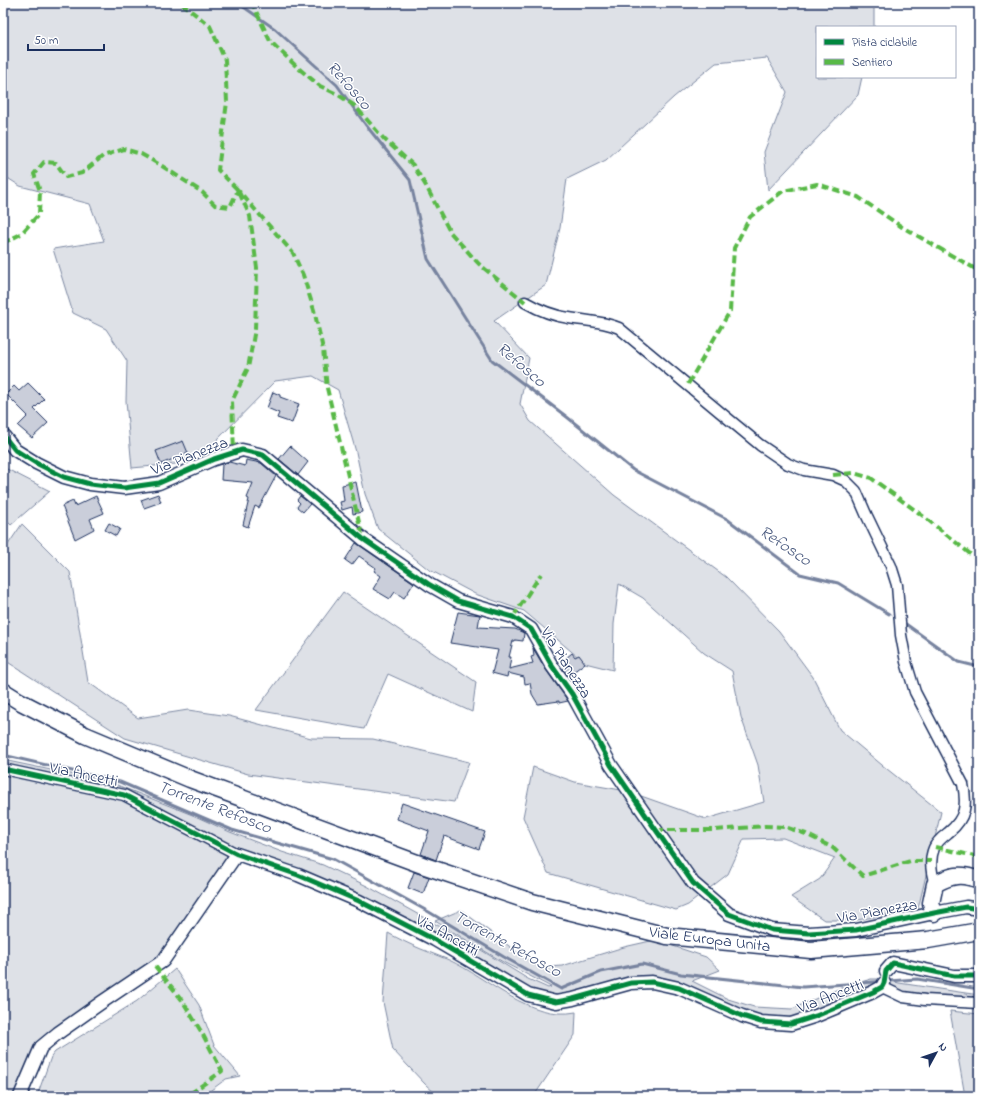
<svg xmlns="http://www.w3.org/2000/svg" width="982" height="1099" font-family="'Indie Flower',sans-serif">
<rect width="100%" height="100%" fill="#fff"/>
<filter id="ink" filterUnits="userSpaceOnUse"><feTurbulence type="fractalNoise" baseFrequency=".025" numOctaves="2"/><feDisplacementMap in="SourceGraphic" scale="8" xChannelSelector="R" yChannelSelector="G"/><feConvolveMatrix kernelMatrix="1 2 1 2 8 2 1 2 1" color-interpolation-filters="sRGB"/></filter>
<g filter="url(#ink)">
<g fill="#dee1e7" stroke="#7c88a2">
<path d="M3 3H874V27H817V77H862L858 95 768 190 764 152 787 92 767 58 716 63 674 97 606 160 567 179 560 228 546 285 494 321 529 358 520 404 530 421 614 495 726 577 779 631 813 677 840 730 882 765 941 812 918 909 857 920H824L791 897 820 879 835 858 783 838 744 839 728 874 688 905 676 910 548 873 523 817 533 767 575 782 627 791 706 819 764 802 758 765 741 717 732 671 704 653 643 598 619 584 614 624 613 670 585 663 524 611 475 594 428 569 378 529 365 494 356 452 338 390 313 376 275 381 213 444 176 464 132 468 126 401 127 361 106 329 73 313 53 249 104 241 90 204 20 186 3 175Z"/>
<path d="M3 467 50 491 11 525 3 517Z"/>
<path d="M22 524 70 572 88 682 138 718 188 710 229 716 311 738 373 739 469 762 454 802 248 774 125 738 3 659V552Z"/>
<path d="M343 592 476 682 472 712 388 674 364 729 256 710Z"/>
<path d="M3 760 99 780 117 785 195 816 230 832 282 852 323 865 367 886 473 945 528 979 548 988 551 987 503 962 435 921 461 910 533 964 547 967 562 966 624 947 655 940 706 957 720 970 692 981 728 999 754 1007 792 1009 838 989 871 979H883L899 983 979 995V999L902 992 886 986 813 1012 793 1018 770 1017 750 1014 724 1004 684 984 680 985 630 982 554 998 537 993 510 979 486 963 455 946 241 854 164 958 46 1040 21 1096H3Z"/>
<path d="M388 933C399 939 409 944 421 949 430 953 440 956 449 960 488 978 530 1021 576 1012L575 1035 534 1096H438L425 1084 393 1050 383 1002Z"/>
<path d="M175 969 199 1005 214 1045 240 1076 226 1079 203 1096H37L51 1057 55 1052 137 1001Z"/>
<path d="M950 1011 979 1014V1096H965Z"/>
</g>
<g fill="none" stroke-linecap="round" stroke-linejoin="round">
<g stroke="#77839f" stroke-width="3">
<path d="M238 3 275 29 337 85 365 124 410 180 428 259 492 360 567 417 633 470 727 519 800 574 838 583 889 614"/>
<path d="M903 622 959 662 979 667"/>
<path d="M3 755 120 782 232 830 333 859 429 912 504 957 561 989 601 972 642 964 681 974 803 987 917 979 979 989"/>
</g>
</g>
<g fill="#caceda" stroke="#1b2f5e">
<path d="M28 383 44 399 34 409 48 423 32 438 18 426 28 416 6 394 14 386 19 391Z"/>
<path d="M273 392 280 395V397L299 404 292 423 277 418 279 413 267 408Z"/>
<path d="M183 441 188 453 161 464 156 451Z"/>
<path d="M290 446 308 462 298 475 279 459Z"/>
<path d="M246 460 261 463 276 476 259 508 255 506 248 527 243 525 249 499 247 498 253 483 221 480 222 464 229 462 245 466Z"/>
<path d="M356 482 362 512 353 514 352 507 342 510 340 502 344 501 342 485Z"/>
<path d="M158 494 161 502 144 508 141 500Z"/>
<path d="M96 496 104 513 90 519 94 529 75 539 62 506 73 501 75 506Z"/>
<path d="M300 496 310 504 303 512 297 507 300 503 297 500Z"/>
<path d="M109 523 120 529 116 536 105 530Z"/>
<path d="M356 543 414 583 404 598 395 592 390 599 373 589 381 576 374 571 376 568 359 556 352 565 345 560Z"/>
<path d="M458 612 480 615 478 627 515 629 524 633 523 641 515 640V641H513L509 657H511L509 669 533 663 531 657 534 656 533 648 546 670 568 701 559 703V701L538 704 532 694 530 683 525 684 524 677 508 673 507 677 492 673 498 650 450 643Z"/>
<path d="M572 653 575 657 579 655 585 663 568 676 563 669 567 668 564 665 569 662 566 658Z"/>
<path d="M402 803 485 832 479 849 444 836 436 860 421 854 429 831 397 819Z"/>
<path d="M414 872 429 877 423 894 408 888Z"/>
</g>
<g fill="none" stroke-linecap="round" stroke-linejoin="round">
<g stroke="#1b2f5e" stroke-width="13">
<g id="minor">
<path d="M525 302C539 310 553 316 569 318 586 321 603 321 619 328L720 412 760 445 788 464 804 470 833 475 846 481 856 491 866 514 891 566 897 585 901 635 906 662 915 692 963 784C967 804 966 818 949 832 944 836 937 841 934 848 929 860 931 872 935 884"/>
<path d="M3 769 124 795 237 854"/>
<path d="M882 987 903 997 925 1000 979 1003"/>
</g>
</g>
<g stroke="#1b2f5e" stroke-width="15">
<g id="tertiary">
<path d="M3 435 15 450 36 463 64 477 90 484 124 488 159 483 214 459 242 450 263 455 363 539 430 585 458 601 513 617 531 629 552 666 572 694 611 765 656 830 693 883 729 914 772 930 809 933 856 930 934 913 966 907 979 909"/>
<path d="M886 971 893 963 954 976H979"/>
<path d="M20 1096 41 1047 58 1033 102 1002 163 961 237 854 298 875 359 901 435 940 528 995 556 1002 573 999 631 983 652 982 679 988 742 1016 761 1022 791 1024 816 1016 873 992 882 987 884 983"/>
</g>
</g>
<g stroke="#1b2f5e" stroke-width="19">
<g id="trunk">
<path d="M3 691 19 701 85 735 190 779 425 866 532 902 667 936 811 950 928 940 979 931"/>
<path d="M934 913 931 903 935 884C951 875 961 873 979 880"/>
</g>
</g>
<use href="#minor" stroke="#fff" stroke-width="10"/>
<use href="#tertiary" stroke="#fff" stroke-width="12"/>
<use href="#trunk" stroke="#fff" stroke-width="16"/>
<g stroke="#58b947" stroke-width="4" stroke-dasharray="8 4" stroke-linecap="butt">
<path d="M181 3 210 26 225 60 227 102 218 170 238 190 250 216 257 268 255 329 248 368 232 401 234 452"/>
<path d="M249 3 254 7 270 41 297 67 320 86 337 94 355 106 384 139 413 165 426 186 450 232 479 264 525 302"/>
<path d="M3 243 21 234 39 214 40 191 34 174 44 162 56 163 66 177 82 173 103 156 124 149 141 154 162 166 202 192 215 205 230 207 238 190 293 253 303 275 314 310 323 349 327 388 363 539"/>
<path d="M688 384 730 311 734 248 750 217 783 191 817 184 858 197 902 227 979 271"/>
<path d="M833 475 854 473 871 478 923 516 979 561"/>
<path d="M513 617 541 574"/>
<path d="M656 830H716L765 826 785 827 806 834 833 848 863 876 910 861H931"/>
<path d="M935 847 979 857"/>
<path d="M155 966 182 1000 202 1033 222 1071 187 1096"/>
</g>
<g stroke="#fff" stroke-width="8">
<g id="cycleway">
<path d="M3 435 15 450 36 463 64 477 90 484 124 488 159 483 214 459 242 450 263 455 363 539 430 585 458 601 513 617 531 629 552 666 572 694 611 765 656 830 693 883 729 914 772 930 809 933 856 930 934 913 966 907 979 909"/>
<path d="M3 769 124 795 237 854 298 875 359 901 435 940 528 995 556 1002 573 999 631 983 652 982 679 988 742 1016 761 1022 791 1024 816 1016 873 992 882 987 884 983 886 971 893 963 954 976H979"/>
</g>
</g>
<use href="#cycleway" stroke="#00873e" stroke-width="5"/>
</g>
</g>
<g text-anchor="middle" stroke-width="3" stroke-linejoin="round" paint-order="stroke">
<g font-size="16" fill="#1b2f5e" stroke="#fff">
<text transform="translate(189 455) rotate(-21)" y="6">Via Pianezza</text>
<text transform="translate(567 662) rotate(58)" y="6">Via Pianezza</text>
<text transform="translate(84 773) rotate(12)" y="6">Via Ancetti</text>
<text transform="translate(877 910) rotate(-10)" y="6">Via Pianezza</text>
<text transform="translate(448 934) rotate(29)" y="6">Via Ancetti</text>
<text transform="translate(710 938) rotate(7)" y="6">Viale Europa Unita</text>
<text transform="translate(830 995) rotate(-21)" y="6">Via Ancetti</text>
</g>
<g font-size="17" font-style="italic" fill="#49597e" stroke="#fff">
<text transform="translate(350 85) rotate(49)" y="6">Refosco</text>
<text transform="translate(522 364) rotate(41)" y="6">Refosco</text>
<text transform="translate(786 545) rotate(34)" y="6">Refosco</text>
<text transform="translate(215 806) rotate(21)" y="6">Torrente Refosco</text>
<text transform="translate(508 943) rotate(29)" y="6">Torrente Refosco</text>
</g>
</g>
<rect width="982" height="1099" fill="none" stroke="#fff" stroke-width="16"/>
<rect x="8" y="8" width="966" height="1083" fill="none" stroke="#1b2f5e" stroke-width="1.5" filter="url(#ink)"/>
<rect x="816" y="26" width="140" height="52" fill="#ffffff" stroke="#a4acbf"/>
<rect x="824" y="39" width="20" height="6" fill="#00873e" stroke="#a4acbf"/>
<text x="852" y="46" font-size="12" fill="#1b2f5e">Pista ciclabile</text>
<rect x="824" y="59" width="20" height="6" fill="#58b947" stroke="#a4acbf"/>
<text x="852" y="66" font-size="12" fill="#1b2f5e">Sentiero</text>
<g transform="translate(936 1053) rotate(50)" stroke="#ffffff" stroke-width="3" paint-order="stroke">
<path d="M0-3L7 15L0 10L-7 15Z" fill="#1b2f5e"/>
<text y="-6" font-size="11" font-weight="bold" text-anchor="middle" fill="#1b2f5e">N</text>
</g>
<path d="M28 44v6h76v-6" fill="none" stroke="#1b2f5e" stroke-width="2"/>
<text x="34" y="44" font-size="12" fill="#1b2f5e" stroke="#ffffff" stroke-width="3" paint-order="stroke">50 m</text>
</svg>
